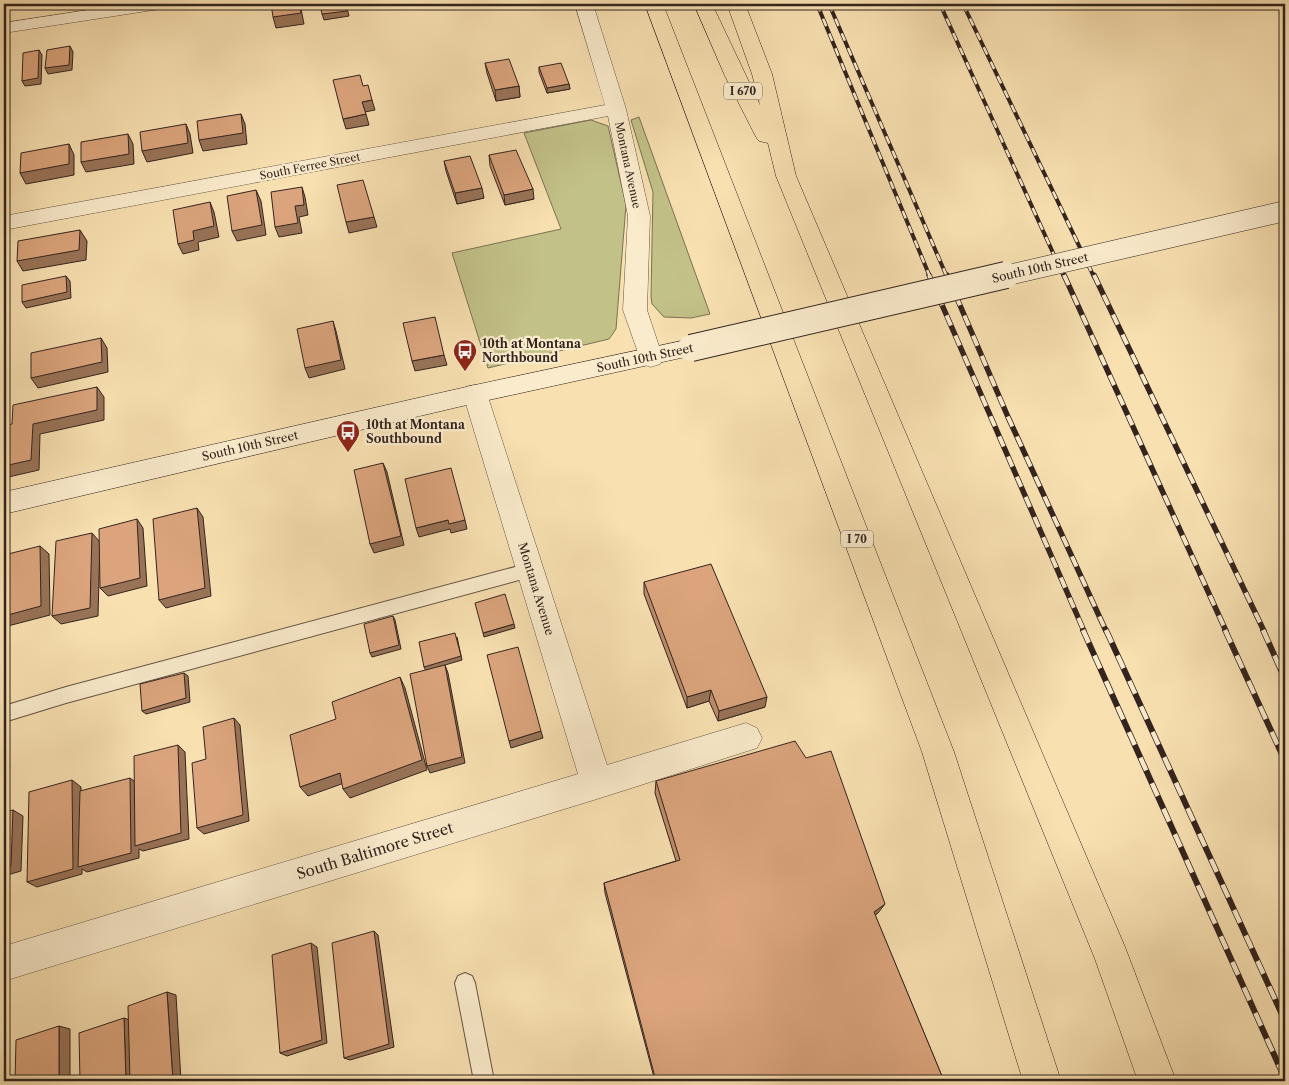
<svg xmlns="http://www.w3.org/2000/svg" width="1289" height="1085" font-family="'Libre Caslon Text',serif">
<rect width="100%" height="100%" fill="#f8e0b1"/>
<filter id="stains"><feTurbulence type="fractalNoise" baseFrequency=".004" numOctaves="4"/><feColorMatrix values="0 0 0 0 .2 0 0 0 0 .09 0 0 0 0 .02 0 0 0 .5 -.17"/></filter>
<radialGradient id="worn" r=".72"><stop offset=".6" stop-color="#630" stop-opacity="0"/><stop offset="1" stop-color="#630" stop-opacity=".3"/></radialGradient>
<g fill="#c2c188" stroke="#7a7254">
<path d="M639 117 710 314 691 318 664 317 652 304 651 297 653 192 631 120Z"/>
<path d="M591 120 608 126 626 205 616 329 609 339 488 368 452 253 561 229 524 133Z"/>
</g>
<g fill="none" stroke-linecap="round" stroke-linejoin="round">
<g stroke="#645344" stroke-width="2">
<g id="lane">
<path d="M530 563 535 565 538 570 535 575 530 577 66 703 4 722V706L66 687Z"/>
<path d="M465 973 472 976 475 983 494 1081H474L455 983 458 976Z"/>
</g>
</g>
<g stroke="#645344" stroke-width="1">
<g id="street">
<path d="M127 4H169L166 8 160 9 4 33V23Z"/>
<path d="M575 4H593L626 109 650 216 647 310 663 358 660 364 651 367 642 364 623 310 628 216 608 116 4 230V216L605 105Z"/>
<path d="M475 385 484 387 487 394 607 765 746 723 757 728 762 738 757 748 597 799 4 981V946L578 774 463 394 466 387Z"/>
</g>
</g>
<g stroke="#33241f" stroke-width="1">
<path id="secondary" d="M691 339 699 342 703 348 699 354 475 403 4 514V492L475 385Z"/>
</g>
<g stroke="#33241f" stroke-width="1">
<g id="highway">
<path d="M645 4H663L954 752 1061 1081H1023L922 752Z"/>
<path d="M694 4H712L760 105 752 74 727 4H745L772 74 796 176 1125 947 1176 1081H1138L1095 959 776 176 768 143 759 141 756 137 725 76Z"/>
</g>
</g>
<use href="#lane" fill="#faebcc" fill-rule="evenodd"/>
<use href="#street" fill="#faebcc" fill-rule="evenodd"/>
<use href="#secondary" fill="#faebcc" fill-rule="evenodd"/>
<use href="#highway" fill="#f8e0b1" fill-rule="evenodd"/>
<g stroke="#33241f" stroke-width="4">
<g id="rail-far2">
<path d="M817 4 930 277"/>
<path d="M829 4 947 277"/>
<path d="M940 4 1064 277"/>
<path d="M963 4 1094 277"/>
</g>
</g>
<g stroke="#33241f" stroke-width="5.5">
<g id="rail-far1">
<path d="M929 275 1084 631"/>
<path d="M947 275 1008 417 1106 631"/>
<path d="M1064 275 1226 631"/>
<path d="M1094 275 1264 631"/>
</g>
</g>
<g stroke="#33241f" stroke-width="6">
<g id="rail">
<path d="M1083 630 1285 1079"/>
<path d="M1106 630 1285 1021"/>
<path d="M1225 630 1285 761"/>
<path d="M1263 630 1285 679"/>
</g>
</g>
<use href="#rail-far2" stroke="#faebcc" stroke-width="2.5" stroke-dasharray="8" stroke-linecap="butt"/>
<use href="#rail-far1" stroke="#faebcc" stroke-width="4" stroke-dasharray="11" stroke-linecap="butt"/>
<use href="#rail" stroke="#faebcc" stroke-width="4.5" stroke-dasharray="14" stroke-linecap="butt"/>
<g stroke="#33241f" stroke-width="21" stroke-linecap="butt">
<path id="secondary-bridge-far1" d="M1000 277 1285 211"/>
</g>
<g stroke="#33241f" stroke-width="28" stroke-linecap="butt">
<path id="secondary-bridge" d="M691 348 1006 275"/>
</g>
<use href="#secondary-bridge-far1" stroke="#faebcc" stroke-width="20"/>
<use href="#secondary-bridge" stroke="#faebcc" stroke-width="26"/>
</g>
<g fill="#bc8d6b" stroke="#33241f">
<path d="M485 63 519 86 520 97 496 101 487 73Z"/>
<path d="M539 67 569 84 570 89 547 93 539 72Z"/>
<path d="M489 155 534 199 505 205 490 166Z"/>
<path d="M444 161 484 198 457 204 446 171Z"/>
<path d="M644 582 765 707 718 721 709 701 687 708 644 594Z"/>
<path d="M656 781 878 913 875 915 944 1081H655L605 893 604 883 676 861 655 793Z"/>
</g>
<g fill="#997357" stroke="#33241f">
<path d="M299 4H300L304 24 276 28 273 17Z"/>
<path d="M346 4 349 16 324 20 322 14Z"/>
<path d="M459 4H475L460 6Z"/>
<path d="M70 46 73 52 72 70 48 74 45 68Z"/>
<path d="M39 50 42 55 41 84 25 86 22 81Z"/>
<path d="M569 84 570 89 547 93V88Z"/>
<path d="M519 86 520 97 496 101 495 90Z"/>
<path d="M372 100 375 110 365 112 362 102Z"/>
<path d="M241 114 245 124 247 144 203 151 199 140Z"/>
<path d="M366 114 369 125 346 129 343 119Z"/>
<path d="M186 124 190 134 193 153 147 162 142 151Z"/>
<path d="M128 134 133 144 134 164 86 172 81 162Z"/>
<path d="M69 144 74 155V175L26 184 20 173Z"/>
<path d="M302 187 305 197 308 215 299 217 302 233 279 237 275 227Z"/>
<path d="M482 188 484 198 457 204 455 193Z"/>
<path d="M533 189 534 199 505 205 504 195Z"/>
<path d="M256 190 261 201 266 235 237 241 232 231Z"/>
<path d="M210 202 214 212 219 237 198 242 199 250 183 254 178 244 193 231Z"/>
<path d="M374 217 377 227 349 233 346 222Z"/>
<path d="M80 230 87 241 86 260 23 271 17 261Z"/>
<path d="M66 276 70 281 71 298 26 308 22 302Z"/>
<path d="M333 321 336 331 345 369 309 378 305 368Z"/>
<path d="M101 338 107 348 108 372 38 388 31 378Z"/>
<path d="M444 355 447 365 415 371 412 361Z"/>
<path d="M97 387 104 397V420L40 434 39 470 4 478V466L33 424Z"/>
<path d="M383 463 387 472 404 545 374 553 370 544Z"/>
<path d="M197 508 203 517 211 596 166 608 159 600Z"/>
<path d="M137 519 143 528 147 586 108 596 100 588Z"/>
<path d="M448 520H465L467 529 451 533 450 529 419 537 416 528Z"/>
<path d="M92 533 100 542 98 616 61 624 52 616Z"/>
<path d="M40 546 49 554 50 615 4 627V616Z"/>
<path d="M393 616 395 620 401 649 372 657 370 653Z"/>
<path d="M514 624 515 628 484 637 483 633Z"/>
<path d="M457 637 462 660 445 665 448 673 465 763 430 773 427 766 426 671 424 667Z"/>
<path d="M184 673 188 676 190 702 146 714 142 711Z"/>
<path d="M400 677 405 688 427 770 350 798 343 789Z"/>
<path d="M711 690 709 701 687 708V697Z"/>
<path d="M767 697 765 707 718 721 719 711Z"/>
<path d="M234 718 240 725 249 821 204 834 197 828Z"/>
<path d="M541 731 543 738 511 748 509 741Z"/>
<path d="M178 745 185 752 189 839 143 851 139 849V858L87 872 82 869V874L37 887 27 882 72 780 81 787 82 866 130 778 138 784Z"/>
<path d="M340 773 347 782 308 796 300 787Z"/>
<path d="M13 810 23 816 21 871 4 876V868Z"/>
<path d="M885 904 878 913 866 921 874 912Z"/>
<path d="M374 931 378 935 394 1047 350 1060 344 1058Z"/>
<path d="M311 943 317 947 327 1043 287 1056 280 1053Z"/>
<path d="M167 992 176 995 181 1081H173Z"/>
<path d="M124 1018 133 1021 136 1081H126Z"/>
<path d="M59 1026 70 1029V1081H59Z"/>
</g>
<g fill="#dba47c" stroke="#33241f">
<path d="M271 4H299L301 13 273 17Z"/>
<path d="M320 4H346L347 11 322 14Z"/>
<path d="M70 46 69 65 45 68 47 50Z"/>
<path d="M39 50 38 78 22 81 23 53Z"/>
<path d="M509 59 519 86 495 90 485 63Z"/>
<path d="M561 63 569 84 547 88 539 67Z"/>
<path d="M360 75 363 86 368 85 372 100 362 102 366 114 343 119 333 80Z"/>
<path d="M241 114 243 133 199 140 197 121Z"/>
<path d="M186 124 188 143 142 151 140 132Z"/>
<path d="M128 134 129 154 81 162V142Z"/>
<path d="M69 144V164L20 173 21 153Z"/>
<path d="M516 150 533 189 504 195 489 155Z"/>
<path d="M470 156 482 188 455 193 444 161Z"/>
<path d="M363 180 374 217 346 222 337 185Z"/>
<path d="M302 187 304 205 295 206 298 223 275 227 271 192Z"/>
<path d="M256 190 262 225 232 231 227 196Z"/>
<path d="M210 202 214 226 193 231 194 240 178 244 173 210Z"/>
<path d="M80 230 79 250 17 261 18 241Z"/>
<path d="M66 276 67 292 22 302V285Z"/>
<path d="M435 317 444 355 412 361 403 323Z"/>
<path d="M333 321 341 360 305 368 297 329Z"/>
<path d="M101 338 102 362 31 378V353Z"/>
<path d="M97 387V410L33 424 31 460 4 466V426L12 424 13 405Z"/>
<path d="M383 463 401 536 370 544 354 470Z"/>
<path d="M451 468 465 520 449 524 448 520 416 528 405 479Z"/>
<path d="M197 508 205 588 159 600 153 519Z"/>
<path d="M137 519 140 578 100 588 99 529Z"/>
<path d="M92 533 90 608 52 616 56 541Z"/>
<path d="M40 546 41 606 4 616V555Z"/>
<path d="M711 564 767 697 719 711 711 690 687 697 644 582Z"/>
<path d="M505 594 514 624 483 633 475 603Z"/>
<path d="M393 616 399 645 370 653 364 624Z"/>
<path d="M455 633 461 656 424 667 419 642Z"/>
<path d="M518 647 541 731 509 741 487 655Z"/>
<path d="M445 665 462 757 427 766 410 674Z"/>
<path d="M184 673 186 698 142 711 140 684Z"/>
<path d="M400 677 422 760 343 789 340 773 300 787 290 735 336 719 332 702Z"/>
<path d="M234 718 243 815 197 828 192 763 206 759 203 727Z"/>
<path d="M795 741 806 758 831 751 885 904 874 912 944 1081H656L604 883 680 860 656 781Z"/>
<path d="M178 745 181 833 135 846 134 756Z"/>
<path d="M130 778 131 853 78 867 80 791Z"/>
<path d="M72 780 73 869 27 882 29 792Z"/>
<path d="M13 810 11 866 4 868V812Z"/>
<path d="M374 931 389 1044 344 1058 332 943Z"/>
<path d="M311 943 322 1040 280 1053 272 955Z"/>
<path d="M167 992 173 1081H130L128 1006Z"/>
<path d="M124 1018 126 1081H80L79 1033Z"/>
<path d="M59 1026V1081H15L16 1040Z"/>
</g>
<defs>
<g id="bus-pin" transform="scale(1.25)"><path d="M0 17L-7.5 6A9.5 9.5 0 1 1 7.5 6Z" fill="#8f2418" stroke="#faebcc"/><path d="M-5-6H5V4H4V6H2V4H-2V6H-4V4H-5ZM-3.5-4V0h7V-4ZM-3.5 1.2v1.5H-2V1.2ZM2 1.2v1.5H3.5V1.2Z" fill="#fff"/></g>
</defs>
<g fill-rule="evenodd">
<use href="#bus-pin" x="465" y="351"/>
<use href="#bus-pin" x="348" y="432"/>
</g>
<g text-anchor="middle" stroke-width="4.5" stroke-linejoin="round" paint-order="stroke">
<g fill="#faebcc" stroke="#6f6053" stroke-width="1">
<rect x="724" y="82.5" width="38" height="17" rx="4"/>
<rect x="841" y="530.5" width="32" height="17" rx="4"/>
</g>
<g font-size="11" font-weight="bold" fill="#33241f">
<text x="743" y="95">I 670</text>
<text x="857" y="543">I 70</text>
</g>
<g font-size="11" fill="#33241f" stroke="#faebcc">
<text transform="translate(628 165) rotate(78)" y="4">Montana Avenue</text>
<text transform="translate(310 166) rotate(-11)" y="4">South Ferree Street</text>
</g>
<g font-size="12" fill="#33241f" stroke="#faebcc">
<text transform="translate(1040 268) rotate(-13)" y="4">South 10th Street</text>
<text transform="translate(645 358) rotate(-12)" y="4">South 10th Street</text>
<text transform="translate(250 446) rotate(-13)" y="4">South 10th Street</text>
<text transform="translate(536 589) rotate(73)" y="4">Montana Avenue</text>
</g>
<g font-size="12" font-weight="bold" fill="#33241f" stroke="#faebcc" text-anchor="start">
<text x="482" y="348">10th at Montana<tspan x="482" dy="14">Northbound</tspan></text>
<text x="366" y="429">10th at Montana<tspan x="366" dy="14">Southbound</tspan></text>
</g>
<g font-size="15" fill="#33241f" stroke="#faebcc">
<text transform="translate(375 851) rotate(-17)" y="5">South Baltimore Street</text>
</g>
</g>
<rect width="1289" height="1085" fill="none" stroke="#f8e0b1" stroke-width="20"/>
<rect x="5" y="5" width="1279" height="1075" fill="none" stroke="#33241f" stroke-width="2.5"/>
<rect x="10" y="10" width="1269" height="1065" fill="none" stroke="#33241f"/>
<rect width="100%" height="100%" filter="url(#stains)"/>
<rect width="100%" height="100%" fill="url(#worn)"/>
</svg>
